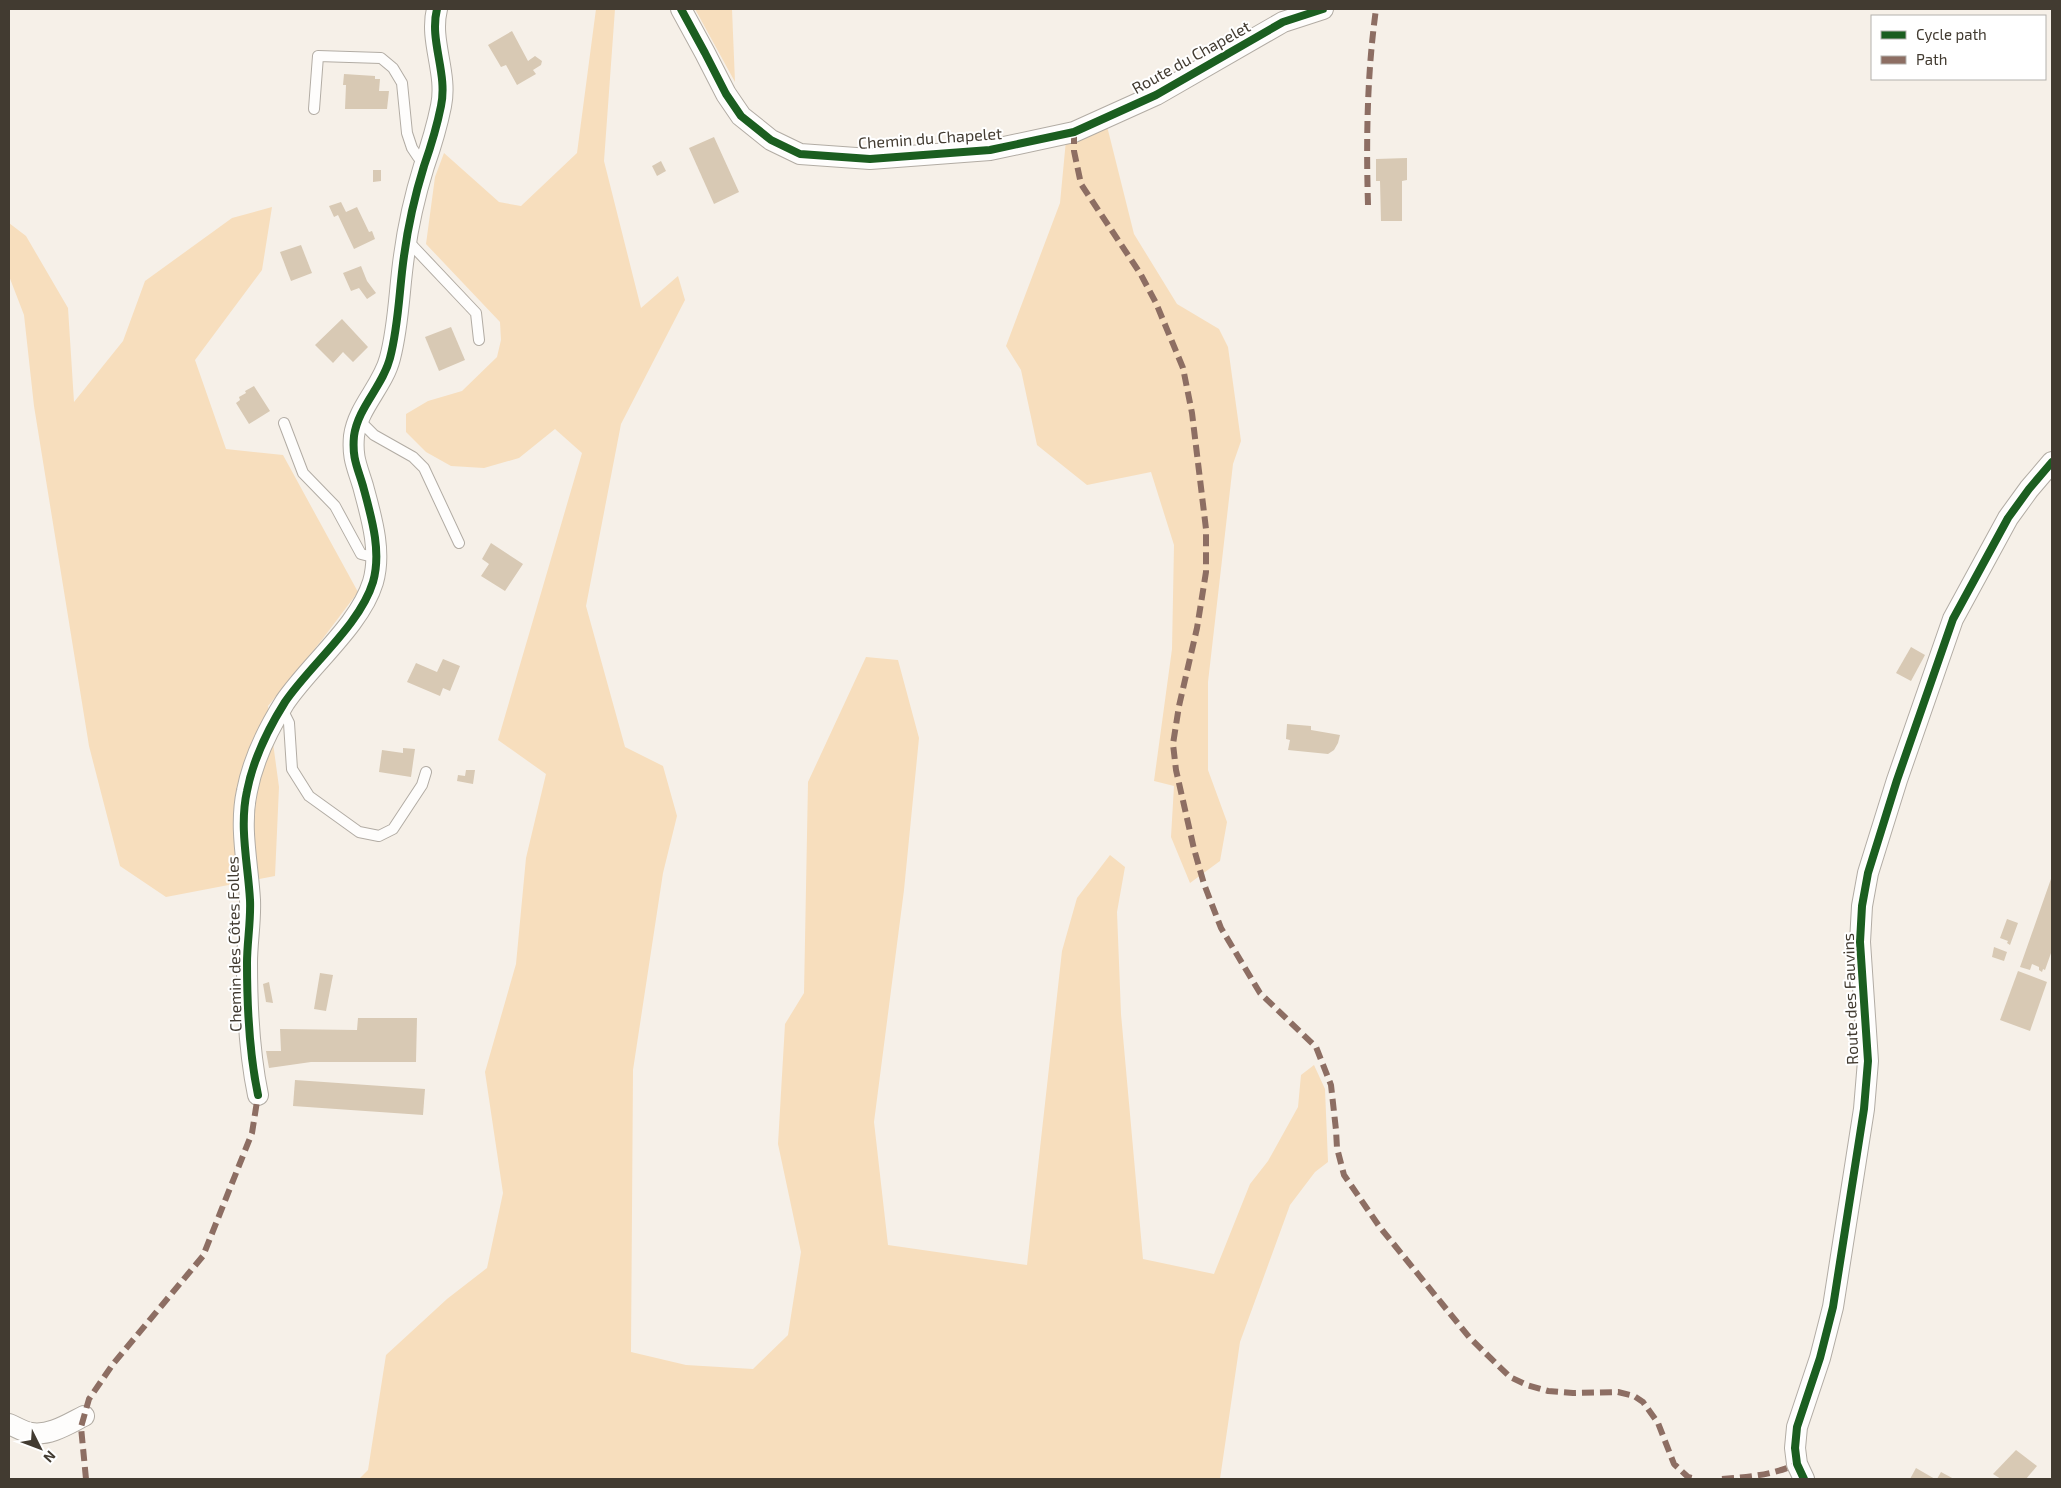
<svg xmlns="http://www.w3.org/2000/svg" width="2061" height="1488" font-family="'Exo 2',sans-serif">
<rect width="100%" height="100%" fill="#f6f0e8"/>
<g fill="#f7debd">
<path d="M596 9H615L604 161 641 308 678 276 685 300 621 424 586 606 625 747 663 766 677 816 663 873 633 1070 631 1352 686 1365 753 1369 788 1335 801 1252 778 1144 785 1024 804 993 808 782 866 657 898 660 919 738 904 890 874 1122 888 1245 1027 1265 1062 951 1077 898 1110 855 1125 867 1117 912 1121 1014 1143 1259 1214 1274 1250 1184 1268 1161 1298 1107 1301 1075 1314 1065 1325 1089 1328 1162 1315 1172 1290 1205 1240 1342 1220 1479H359L368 1470 386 1355 447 1299 487 1268 503 1193 485 1072 516 964 526 858 546 774 498 740 582 453 555 429 519 458 484 468 451 466 426 452 406 432V414L428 401 462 391 497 357 501 340 500 322 426 244 435 177 444 153 499 202 521 206 577 153Z"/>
<path d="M695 9H732L735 82Z"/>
<path d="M1107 126 1134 234 1177 304 1219 329 1228 347 1241 441 1233 464 1208 682V770L1227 822 1220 861 1190 883 1171 837 1174 786 1154 781 1172 649 1174 545 1151 472 1087 485 1037 445 1021 370 1006 346 1060 203 1066 140Z"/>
<path d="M272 207 262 270 195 360 226 449 283 455 358 592 321 641 268 706 279 787 275 876 166 897 120 866 89 746 34 406 24 315 9 276V223L26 236 68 308 74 402 123 341 145 281 232 218Z"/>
</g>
<g fill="#d8c9b4">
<path d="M512 31 528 61 535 56 542 61 541 65 533 70 536 74 517 85 506 65 501 67 488 45Z"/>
<path d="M344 74 375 76V79H380L379 91H389L387 109H345L346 85H343Z"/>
<path d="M714 137 739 192 714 204 689 148Z"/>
<path d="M1407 158V180L1402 181V221H1381L1380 181H1376V159Z"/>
<path d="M661 161 666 171 657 176 652 166Z"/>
<path d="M373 170H381V181L373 182Z"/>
<path d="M341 202 346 212 357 207 369 232 372 231 375 239 354 249 338 215 334 217 329 206Z"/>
<path d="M301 245 312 273 291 281 280 252Z"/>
<path d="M361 266 367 281 376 293 367 299 359 288 351 291 343 273Z"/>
<path d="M342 319 368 347 353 362 343 352 333 363 315 345Z"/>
<path d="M451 327 465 360 439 371 425 337Z"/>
<path d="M254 386 270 411 249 424 236 403 240 400 239 397 246 393 245 391Z"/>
<path d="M491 543 523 564 505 591 481 576 489 564 482 559Z"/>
<path d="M1911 647 1925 655 1911 681 1896 673Z"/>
<path d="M443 659 460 666 450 691 443 688 440 696 407 682 416 663 437 672Z"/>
<path d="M1287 724 1311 726V730L1340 735 1338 743 1334 750 1328 754 1288 750 1290 740 1286 739Z"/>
<path d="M403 748 415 749 411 777 379 772 382 750 403 753Z"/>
<path d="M466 770H475L473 784 457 781 458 775 465 776Z"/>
<path d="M2052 876V954L2051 953 2045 970 2043 969 2042 972 2039 970V967L2032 964 2030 970 2020 967Z"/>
<path d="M2007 919 2018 923 2010 945 2007 943 2008 941 2000 938Z"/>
<path d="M1994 947 2007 952 2004 961 1992 957Z"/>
<path d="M2018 971 2047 982 2030 1031 2000 1020Z"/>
<path d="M320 973 333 975 326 1011 314 1009Z"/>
<path d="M269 982 273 1003 266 1002 263 984Z"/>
<path d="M358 1018H417L416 1062H311L269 1068 266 1051H281L280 1029 357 1030Z"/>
<path d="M295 1080 425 1089 423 1115 293 1106Z"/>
<path d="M2016 1450 2037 1466 2026 1479H2001L1993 1474Z"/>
<path d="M1916 1468 1935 1479H1910Z"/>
<path d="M1941 1472 1954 1479H1937Z"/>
</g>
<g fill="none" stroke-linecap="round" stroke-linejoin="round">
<g stroke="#b2aca4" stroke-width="12">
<g id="service">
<path d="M314 109 318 56 381 58 393 68 402 83 407 133 412 148 418 157 426 160"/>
<path d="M407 240 476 313 479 340"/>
<path d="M359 420 374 435 413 457 424 468 459 543"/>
<path d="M284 423 303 473 335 506 361 554 377 558"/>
<path d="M282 709 289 723 292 769 309 796 359 832 379 836 393 829 422 785 426 772"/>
</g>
</g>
<g stroke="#b2aca4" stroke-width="22">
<g id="minor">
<path d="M681 9 705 53 726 94 741 116 771 140 800 154 870 159 990 150 1074 132 1156 95 1283 22 1323 9"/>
<path d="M258 1095C249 1052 247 1007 247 963 247 942 251 921 250 900 248 864 239 827 247 791 253 760 268 729 285 702 310 665 360 625 373 582 382 551 371 516 363 486 357 466 352 458 354 436 358 407 383 386 390 358 399 324 399 290 404 256 408 226 415 195 424 166 431 146 437 126 441 106 448 73 429 41 437 9"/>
<path d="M9 1424C16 1427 24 1432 31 1433 50 1436 68 1424 84 1416"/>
<path d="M1804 1479 1797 1464 1795 1448 1797 1427 1820 1358 1833 1307 1864 1109 1868 1061 1860 942 1862 906 1868 873 1897 780 1953 619 2008 518 2029 489 2052 462"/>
</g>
</g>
<use href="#service" stroke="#fefdfc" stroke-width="10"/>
<use href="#minor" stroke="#fefdfc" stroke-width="20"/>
<g stroke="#8d6e63" stroke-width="6" stroke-dasharray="12 6" stroke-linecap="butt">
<path d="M1074 132V151L1081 184 1140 273 1156 303 1183 368 1192 413 1206 529V572L1197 628 1179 706 1173 744 1176 770 1194 849 1204 884 1221 928 1260 993 1316 1047 1331 1085 1336 1130 1337 1148 1344 1175 1379 1226 1469 1337 1510 1377 1527 1385 1548 1391 1573 1393 1618 1392 1634 1396 1643 1402 1658 1423 1674 1464 1688 1477 1696 1479"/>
<path d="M1368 205C1366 140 1367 74 1376 9"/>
<path d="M86 1479 81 1427 89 1399 113 1364 203 1256 252 1133 258 1095"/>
<path d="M1722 1479C1749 1477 1773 1475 1797 1464"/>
</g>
<g stroke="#fff" stroke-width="11">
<g id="cycleway">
<path d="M681 9 705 53 726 94 741 116 771 140 800 154 870 159 990 150 1074 132 1156 95 1283 22 1323 9"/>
<path d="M258 1095C249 1052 247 1007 247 963 247 942 251 921 250 900 248 864 239 827 247 791 253 760 268 729 285 702 310 665 360 625 373 582 382 551 371 516 363 486 357 466 352 458 354 436 358 407 383 386 390 358 399 324 399 290 404 256 408 226 415 195 424 166 431 146 437 126 441 106 448 73 429 41 437 9"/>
<path d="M1804 1479 1797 1464 1795 1448 1797 1427 1820 1358 1833 1307 1864 1109 1868 1061 1860 942 1862 906 1868 873 1897 780 1953 619 2008 518 2029 489 2052 462"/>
</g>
</g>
<use href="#cycleway" stroke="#1b5e20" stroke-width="8"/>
</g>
<g text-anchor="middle" stroke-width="4" stroke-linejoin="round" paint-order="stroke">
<g font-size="16" fill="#423b31" stroke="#fff">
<text transform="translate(1191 57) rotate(-29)" y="6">Route du Chapelet</text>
<text transform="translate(930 138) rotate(-4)" y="6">Chemin du Chapelet</text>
<text transform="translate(234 944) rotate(-91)" y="6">Chemin des Côtes Folles</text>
<text transform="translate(1850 999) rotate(-92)" y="6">Route des Fauvins</text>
</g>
</g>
<rect width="2061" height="1488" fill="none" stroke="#423b31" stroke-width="20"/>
<rect x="1871" y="15" width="175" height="65" fill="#ffffff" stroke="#b3b1ad"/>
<rect x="1881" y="31" width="25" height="8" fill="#1b5e20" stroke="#b3b1ad"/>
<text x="1916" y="40" font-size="15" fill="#423b31">Cycle path</text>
<rect x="1881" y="56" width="25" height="8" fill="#8d6e63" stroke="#b3b1ad"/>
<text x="1916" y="65" font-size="15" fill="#423b31">Path</text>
<g transform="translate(40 1448) rotate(132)" stroke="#ffffff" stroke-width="4" paint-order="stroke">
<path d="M0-4L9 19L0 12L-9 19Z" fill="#423b31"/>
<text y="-8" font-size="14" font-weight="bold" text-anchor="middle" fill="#423b31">N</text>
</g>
</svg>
